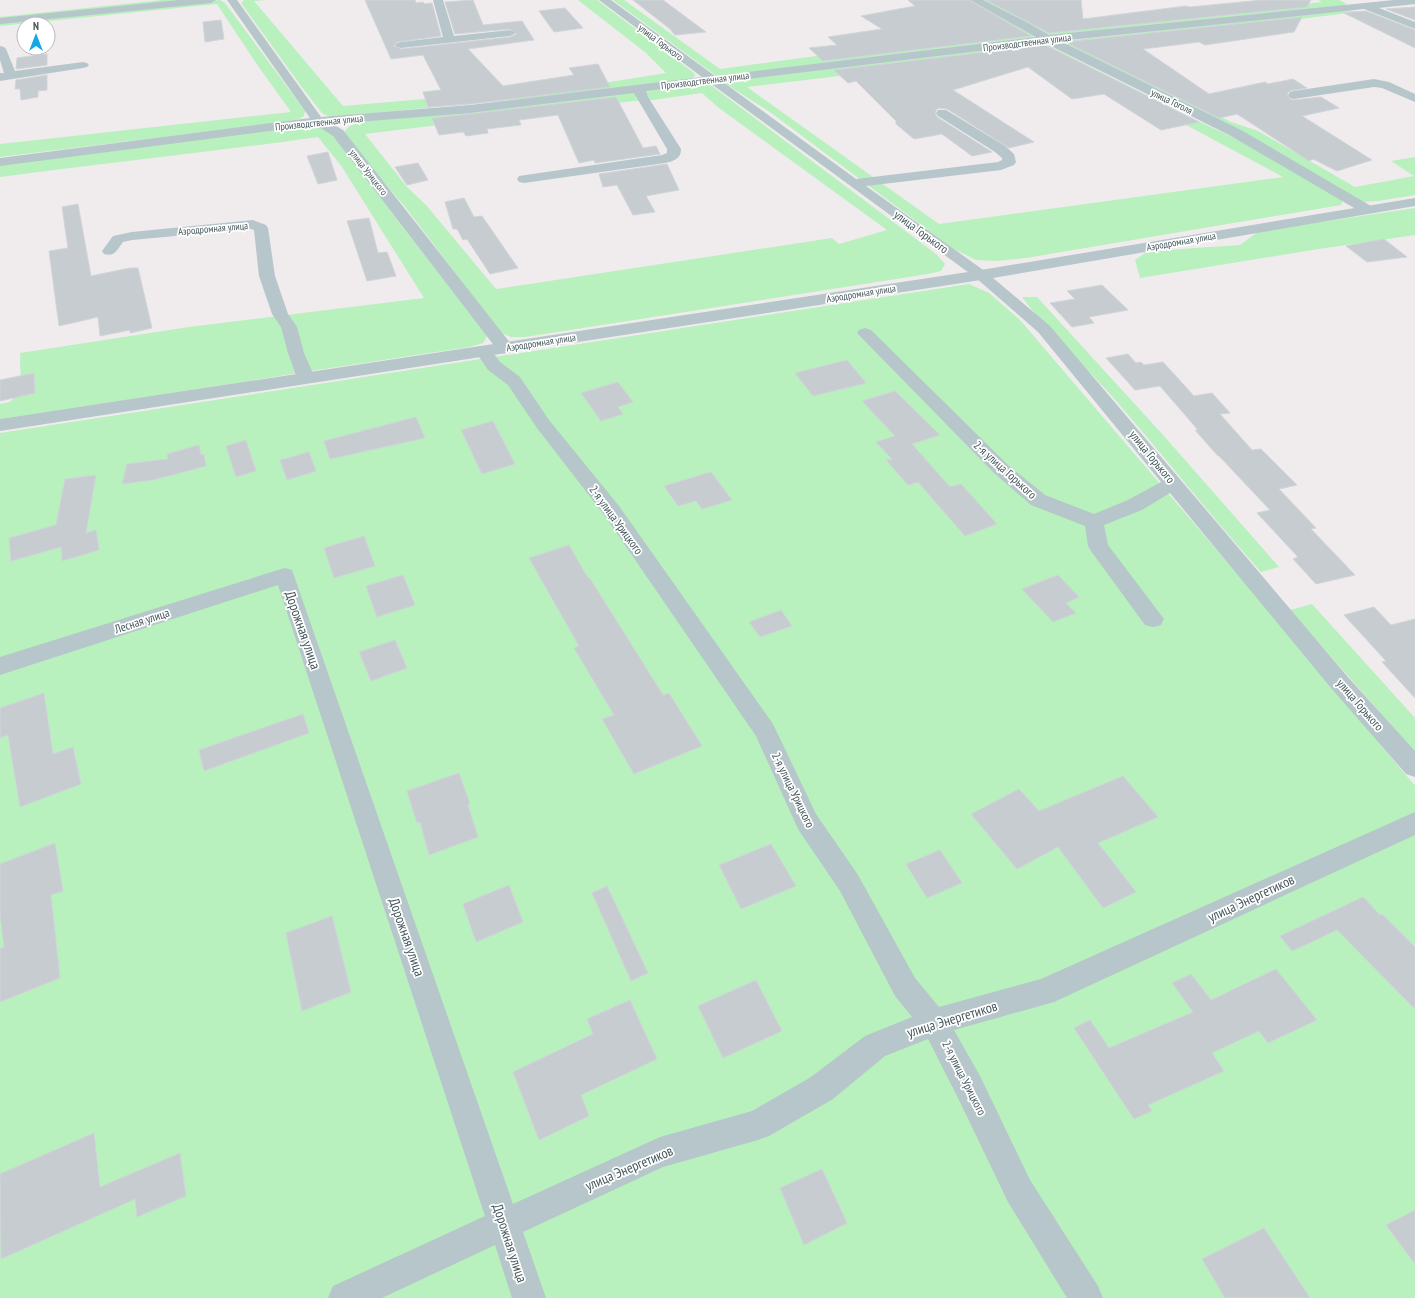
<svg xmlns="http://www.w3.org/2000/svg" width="1415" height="1298" font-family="'PT Sans Narrow',sans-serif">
<rect width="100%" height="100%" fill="#f0eced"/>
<g fill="#b8f0be" fill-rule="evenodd">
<path d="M162 0H195L0 20V17Z"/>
<path d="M220 0 225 3 305 111 304 116 299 119 276 123 0 157V144L291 112 256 63 217 4 0 26V23Z"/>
<path d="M244 0H267L254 1 343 106 591 85 666 73 646 53 578 0H597L694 73 695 77 684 80 565 95 329 117 322 113 301 86 241 3Z"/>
<path d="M613 0H624L720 69 884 47 950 0H969L1034 34 1035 37 1027 39 722 76 715 75Z"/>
<path d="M980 0H992L1055 31 1322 2 1318 0H1339L1347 4 1341 6 1060 35H1049L1039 31Z"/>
<path d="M1342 10C1371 11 1389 19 1415 30V38L1348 13 1081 46 1231 122 1258 131 1355 187 1414 176 1391 161 1415 157V195L1378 201 1363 202 1066 46 1064 41Z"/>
<path d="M1040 43 1050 46 1196 120 1241 141 1343 200 1341 205 1026 258 998 261 976 260 952 248 770 112 726 84 730 80ZM1048 51 1283 177 939 224 747 87Z"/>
<path d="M704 83 712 86 936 254 945 264 941 271 928 274 525 337H511L501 333 406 208 349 141 344 132C354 119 372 120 387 118ZM702 93 719 108 887 230 839 244 832 238 496 289 426 205 407 187 365 134 634 101 653 100Z"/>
<path d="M308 125 323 128 334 135 391 212 487 336 483 343 470 347C313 370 157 396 0 419V404L10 402 21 389 20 353 189 327 424 298 342 167 318 137C212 152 106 163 0 177V164Z"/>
<path d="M1415 208V235L1325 248 1140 278 1135 260 1145 253 1181 249 1240 245 1259 231Z"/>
<path d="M969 284 989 293 1020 320 1250 589 1410 780 1415 785V1298H0V433Z"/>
<path d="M1022 297H1037L1164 436 1279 567 1261 572C1212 517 1166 459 1118 403 1087 367 1050 335 1022 297Z"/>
<path d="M1312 604 1415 718V752L1290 610Z"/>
</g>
<g fill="#c6ccd0" stroke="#d0d5d9">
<path d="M365 0H415L416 3 423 2 424 4 432 3 441 36 397 42 394 46 401 49 510 37 517 34 510 29 455 34 445 2 473 0 483 25 522 21 534 40 468 49 503 86 574 75 569 68 598 64 610 87 470 104 428 107 423 92 441 90 423 55 391 59Z"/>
<path d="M633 0H663L706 32 675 35 670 29Z"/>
<path d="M908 0H969L1031 36 823 61 809 48 837 45 828 37 882 29 861 16 915 6Z"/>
<path d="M986 0H1081L1083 19 1186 6 1190 7 1262 0H1311L1307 7 1049 33Z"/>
<path d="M1415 7V20L1386 9Z"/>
<path d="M565 8 583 28 554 32 539 11Z"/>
<path d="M1366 11 1415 30V48L1344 13Z"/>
<path d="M1302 17 1294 32 1205 45 1199 42 1143 49 1209 94 1265 82 1268 84 1293 79 1307 88 1290 91 1287 94 1290 99 1294 100 1321 97 1339 108 1302 116 1372 160 1337 171 1313 159 1309 161 1237 114 1219 118 1065 42Z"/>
<path d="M221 20 224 39 205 42 203 22Z"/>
<path d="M1045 45 1199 122 1161 130 1104 94 1072 99 1028 67 953 90 1034 142 1009 148 947 109 938 108 935 112 937 117 992 152 972 156 942 134 914 139 896 124V121L856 81 848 83 834 70Z"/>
<path d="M47 54V65L16 69 17 58Z"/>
<path d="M47 75V90L38 91V97L21 100 20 89H15L16 80Z"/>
<path d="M616 97 643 148 656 146 660 154 595 163 594 160 579 163 558 115 519 120 521 125 487 129 488 133 466 136 463 132 439 135 432 118 470 114Z"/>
<path d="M328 152 337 180 318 184 307 156Z"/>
<path d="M418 163 428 180 407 185 395 167Z"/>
<path d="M667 164 679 190 646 196 655 212 633 215 617 185 603 187 599 174Z"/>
<path d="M464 198 474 217 482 216 518 268 490 274 467 239 463 240 457 229H453L445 202Z"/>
<path d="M78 204 91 276 130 268H138L152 328 130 333V330L100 336 98 317 59 326 49 251 68 248 62 207Z"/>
<path d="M369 218 378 253 387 252 396 276 367 281 347 221Z"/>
<path d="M1384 239 1407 257 1367 262 1346 246Z"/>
<path d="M1102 285 1128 310 1089 317 1094 323 1072 327 1050 303 1075 299 1067 291Z"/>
<path d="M1128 354 1136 363 1141 362 1144 365 1163 362 1194 396 1212 393 1230 413 1220 414 1252 450 1261 449 1297 485 1279 489 1316 528 1311 529 1355 575 1316 584 1293 559 1298 557 1257 513 1270 510 1219 456H1218L1195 430H1198L1160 386 1135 390 1106 358Z"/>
<path d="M847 360 866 383 813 396 795 373Z"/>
<path d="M34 373 35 393 0 401V380Z"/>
<path d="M618 382 633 402 618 407 623 414 601 421 581 393Z"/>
<path d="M895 391 940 435 912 444 950 487 961 484 997 524 965 536 918 482 908 485 886 460 892 459 876 442 895 436 862 401Z"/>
<path d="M416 417 425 438 330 459 324 441Z"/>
<path d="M493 421 515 464 482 474 461 430Z"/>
<path d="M246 440 256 471 236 477 226 446Z"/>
<path d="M199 445 201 455 204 454 206 466 153 480 122 484 127 464 168 459 167 454Z"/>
<path d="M309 452 316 471 287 480 280 460Z"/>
<path d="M711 472 732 500 702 509 696 501 678 506 664 486Z"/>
<path d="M96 475 86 533 96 530 99 550 62 561 61 547 11 561 9 538 56 525 65 479Z"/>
<path d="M364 536 375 566 334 578 324 548Z"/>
<path d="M569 545 588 578 589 577 663 695 669 693 702 746 634 774 602 719 614 715 574 648 579 646 529 558Z"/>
<path d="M403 575 415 605 377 617 366 586Z"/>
<path d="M1058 575 1079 597 1066 603 1076 613 1053 622 1022 589Z"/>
<path d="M1374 607 1391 625 1415 619V698L1382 662 1386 661 1344 615Z"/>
<path d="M781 610 792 626 760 637 749 622Z"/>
<path d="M395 640 407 668 371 681 359 652Z"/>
<path d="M44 693 53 754 73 747 81 784 20 807 8 735 0 738V708Z"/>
<path d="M303 714 309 733 204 771 199 750Z"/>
<path d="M459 773 470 804 468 805 478 837 429 855 420 822 417 823 407 791Z"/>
<path d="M1123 776 1158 817 1098 843 1136 892 1103 908 1058 847 1017 869 971 814 1019 789 1039 811Z"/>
<path d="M55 843 63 891 51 895 60 978 0 1002V948L4 947 0 915V864Z"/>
<path d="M771 844 796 886 741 909 719 865Z"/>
<path d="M940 850 962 883 927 898 906 864Z"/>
<path d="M509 885 523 922 476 942 463 904Z"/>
<path d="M607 886 648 973 631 981 592 893Z"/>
<path d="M1363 897 1380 915 1382 914 1415 947V1009L1337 930 1292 951 1280 936Z"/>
<path d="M332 916 351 992 302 1011 286 933Z"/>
<path d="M1276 969 1317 1020 1268 1043 1259 1031 1212 1053 1224 1071 1148 1105 1152 1111 1134 1119 1074 1028 1090 1020 1109 1048 1193 1012 1172 983 1191 974 1211 1000Z"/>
<path d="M756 980 782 1031 723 1058 698 1006Z"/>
<path d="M630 1000 657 1059 581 1095 589 1116 539 1140 513 1072 593 1034 587 1019Z"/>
<path d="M94 1133 100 1187 180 1153 186 1196 137 1217 135 1199 1 1259 0 1174Z"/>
<path d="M822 1169 847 1223 804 1245 780 1188Z"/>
<path d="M1415 1210V1264L1386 1225Z"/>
<path d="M1264 1228 1310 1298H1225L1202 1259Z"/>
</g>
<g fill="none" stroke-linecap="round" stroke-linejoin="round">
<g fill="#b7c6ca" fill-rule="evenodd">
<path d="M179 0H216L211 3 0 24V18Z"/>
<path d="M227 0H237L321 117 470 105 702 77 599 0H611L715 76 1036 37 970 0H983L1028 23 1049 35 1394 0H1415V4L1379 8 1415 22V29L1364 9 1060 41 1241 130 1371 206 1373 209 1371 212 1366 213 1361 212 1231 136 1045 43 723 82 856 179 998 162 1002 160V158L995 152 938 116 936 113 938 110H946L1005 146 1014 154 1016 162 1014 165 1001 170 866 186 986 272 1050 326 1347 676 1415 751V777L1406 774 1331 688 1170 493 1142 510 1104 525 1108 545 1164 619 1161 625 1153 627 1145 625 1091 551 1088 546 1085 526 1031 505 994 473 857 333 859 330 865 328 871 330 1008 465 1045 495 1094 514 1128 500 1161 482 1038 332 976 278 710 83 646 91 648 97 681 149C681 159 674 161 665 163L524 183 519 182 517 179 519 176 662 155 667 153V149L634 93 470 113 332 124 343 130 511 344 513 348 511 352 505 353 499 352 333 136 316 125 0 166V158L310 118Z"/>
<path d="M433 0H443L454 36 510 30 516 33 510 36 401 48 397 47 395 45 397 43 401 42 443 37Z"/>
<path d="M0 46 4 47 6 49 15 71 83 62 87 63 89 65 87 67 83 68 0 81V73H4L0 60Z"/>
<path d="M1374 79 1389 82 1415 94V102L1382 88 1374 87 1294 99 1290 98 1288 95 1290 92 1294 91Z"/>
<path d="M253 220 266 225 268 228 275 276 288 314 297 327 304 353 315 378 312 382 306 383 300 382 297 378 288 353 281 327 272 314 259 276 254 230 251 229 132 240 123 242C117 250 115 257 104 254L102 251 113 236 132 232Z"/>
<path d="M483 346 489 347 500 362 520 377 549 420 619 506 773 724 816 814 858 875 915 978 939 1007 1041 979 1415 812V835L1054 1002 954 1030 980 1076 1030 1180 1098 1286 1103 1298H1067L1008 1202 958 1098 928 1039 885 1056 833 1099 769 1136 758 1140 663 1167 523 1232 546 1298H512L495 1245 382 1298H328L333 1286 485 1216 278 585 0 675V657L278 570 285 568 292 570 513 1204 660 1137 752 1111 811 1077 865 1036 912 1017 895 996 840 891 798 829 756 736 605 516 537 428 508 385 488 370 475 351 477 347Z"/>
</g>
<path fill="#b7c6ca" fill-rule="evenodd" d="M1415 198V206L981 280 0 431V419L981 270Z"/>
</g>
<g text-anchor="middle" stroke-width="3.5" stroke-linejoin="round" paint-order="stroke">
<g font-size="10" fill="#44565a" stroke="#fff">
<text transform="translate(661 42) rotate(37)" y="4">улица Горького</text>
<text transform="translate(1027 42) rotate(-7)" y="4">Производственная улица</text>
<text transform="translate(705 80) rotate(-7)" y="4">Производственная улица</text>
<text transform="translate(1172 101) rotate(26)" y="4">улица Гоголя</text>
<text transform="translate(319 122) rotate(-6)" y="4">Производственная улица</text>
<text transform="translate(369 172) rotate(52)" y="4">улица Урицкого</text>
<text transform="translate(213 228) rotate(-5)" y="4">Аэродромная улица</text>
<text transform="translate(1181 241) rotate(-10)" y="4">Аэродромная улица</text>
<text transform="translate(861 293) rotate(-9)" y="4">Аэродромная улица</text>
<text transform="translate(541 342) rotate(-9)" y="4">Аэродромная улица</text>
</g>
<g font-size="12" fill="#44565a" stroke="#fff">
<text transform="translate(921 232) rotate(36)" y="4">улица Горького</text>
<text transform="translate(1152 457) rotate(51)" y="4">улица Горького</text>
<text transform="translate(1005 470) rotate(42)" y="4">2-я улица Горького</text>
<text transform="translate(616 520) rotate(54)" y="4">2-я улица Урицкого</text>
<text transform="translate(142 621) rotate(-18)" y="4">Лесная улица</text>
<text transform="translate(1360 705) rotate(49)" y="4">улица Горького</text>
<text transform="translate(793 790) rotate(64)" y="4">2-я улица Урицкого</text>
<text transform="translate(964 1078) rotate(63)" y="4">2-я улица Урицкого</text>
</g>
<g font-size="14" fill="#44565a" stroke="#fff">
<text transform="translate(303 630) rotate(71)" y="5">Дорожная улица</text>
<text transform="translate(1251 898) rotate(-25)" y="5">улица Энергетиков</text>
<text transform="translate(407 937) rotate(71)" y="5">Дорожная улица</text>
<text transform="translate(952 1019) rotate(-17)" y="5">улица Энергетиков</text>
<text transform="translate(629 1168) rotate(-23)" y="5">улица Энергетиков</text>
<text transform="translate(510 1243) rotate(72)" y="5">Дорожная улица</text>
</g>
</g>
<g transform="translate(36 36)"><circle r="19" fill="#ffffff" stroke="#b4bbbd"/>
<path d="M0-3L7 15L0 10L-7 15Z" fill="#13a8e3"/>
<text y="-6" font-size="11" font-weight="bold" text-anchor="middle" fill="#44565a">N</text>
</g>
</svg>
